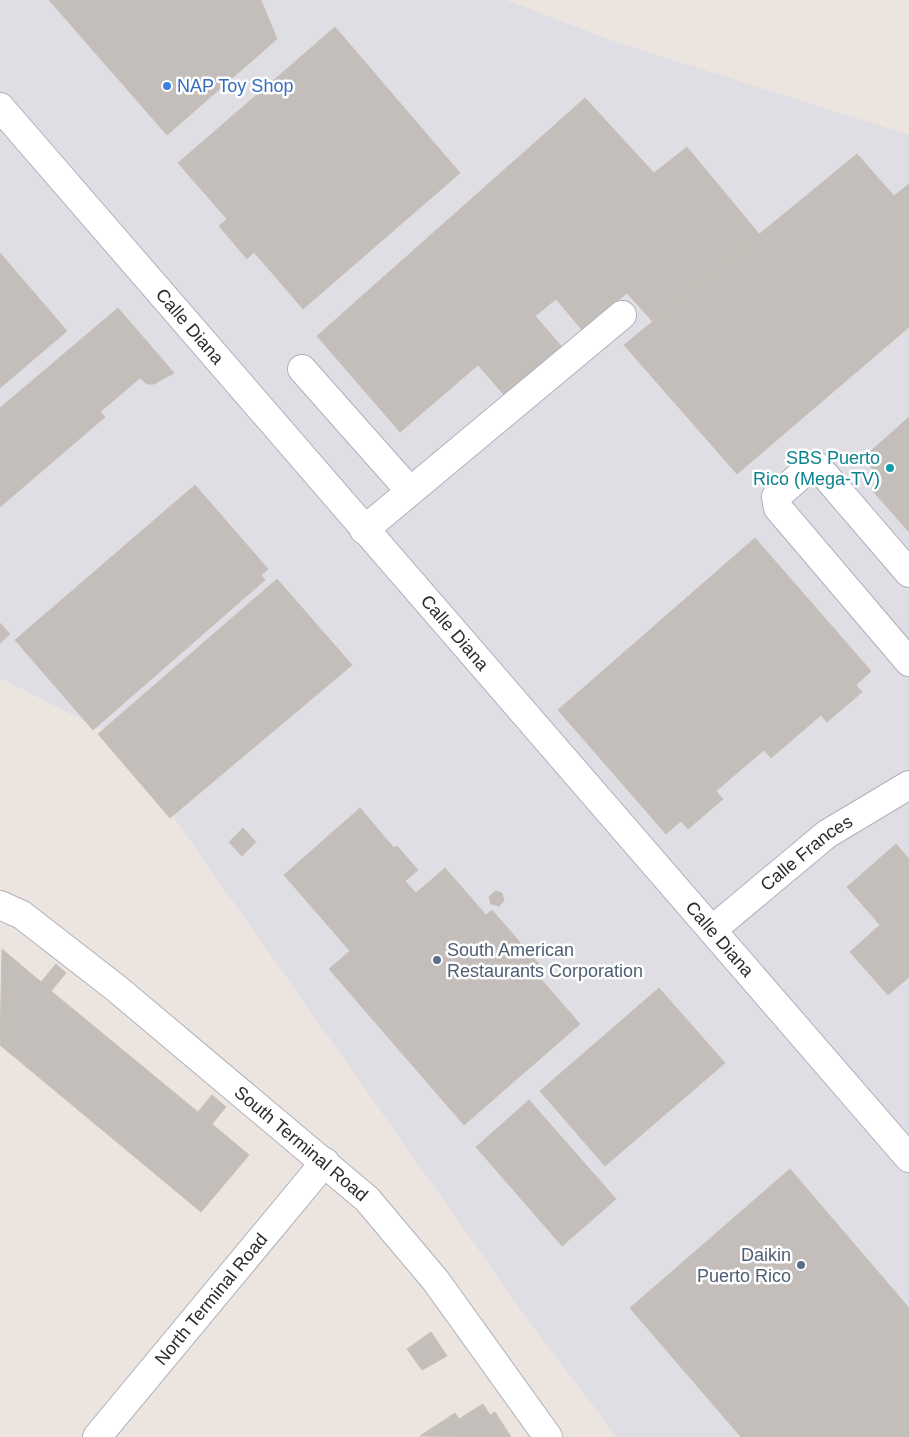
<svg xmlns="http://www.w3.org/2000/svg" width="909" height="1437" font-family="Helvetica,sans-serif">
<rect width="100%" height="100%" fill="#ece4de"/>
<path fill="#dfdee5" d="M0 0H507L613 41 909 135V1437H617L533 1327 117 737 0 678Z"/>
<g fill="#c4beba" stroke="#c7c0b7">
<path d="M49 0H261L277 39 167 135Z"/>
<path d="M335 27 460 173 303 309 254 252 247 259 219 226 227 219 178 163Z"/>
<path d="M585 98 654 173 687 147 759 234 653 322 627 293 583 331 556 299 535 316 563 348 506 397 478 365 400 432 317 336Z"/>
<path d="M857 154 894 196 909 184V327L737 474 624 345Z"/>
<path d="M0 253 67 331 0 388Z"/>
<path d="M118 308 174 373 154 384H147L140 378 100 412 105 417 0 507V408Z"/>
<path d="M909 417V532L872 490 882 480 863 458Z"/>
<path d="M195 485 268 569 261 575 265 580 93 730 15 640Z"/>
<path d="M755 538 871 671 856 685 862 692 827 722 821 715 771 758 764 750 716 791 723 799 688 829 681 821 666 834 558 710Z"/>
<path d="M277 579 352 665 170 818 98 734Z"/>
<path d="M0 623 10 634 0 643Z"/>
<path d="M360 808 394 848 397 846 418 870 405 881 416 893 445 868 486 915 492 910 545 971 539 977 580 1024 464 1125 329 969 350 951 284 875Z"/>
<path d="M243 828 256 842 242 856 229 842Z"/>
<path d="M896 844 909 859V977L888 995 850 952 880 925 847 887Z"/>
<path d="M495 891 502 893 504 901 499 906 491 904 489 897Z"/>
<path d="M2 949 41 982 56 964 66 973 51 991 198 1112 212 1095 226 1107 212 1124 249 1155 201 1212 0 1045Z"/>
<path d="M659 988 725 1063 605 1166 540 1091Z"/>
<path d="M529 1100 616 1199 562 1246 476 1147Z"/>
<path d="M790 1169 909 1308V1437H741L630 1308Z"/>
<path d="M431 1332 447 1356 422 1370 407 1349Z"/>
<path d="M483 1404 490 1415 495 1412 511 1437 420 1436 455 1413 459 1419Z"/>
</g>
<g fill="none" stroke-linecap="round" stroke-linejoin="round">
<g stroke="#aeb1ba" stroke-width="30">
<g id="minor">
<path id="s1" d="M0 107 909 1158"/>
<path d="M302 369 410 491"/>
<path d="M364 530 622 315"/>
<path d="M909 573 818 467H810L776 497 778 508 909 662"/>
<path id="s2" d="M0 905 22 915 116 988 367 1199 436 1281 548 1437"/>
<path id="s3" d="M712 930 827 834 909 785"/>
<path id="s4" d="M97 1437 325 1162"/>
</g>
</g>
<use href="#minor" stroke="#fff" stroke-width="28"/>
</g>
<circle fill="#3f7fe0" stroke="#fff" stroke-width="2" cx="167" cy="86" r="5"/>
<circle fill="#0f9aa8" stroke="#fff" stroke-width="2" cx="890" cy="468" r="5"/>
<g fill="#5c6f8a" stroke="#fff" stroke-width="2">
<circle cx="437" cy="960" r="5"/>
<circle cx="801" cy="1265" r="5"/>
</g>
<g text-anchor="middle" stroke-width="5" stroke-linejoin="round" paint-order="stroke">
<g font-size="18" fill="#366cbe" stroke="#fff" text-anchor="start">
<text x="177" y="92">NAP Toy Shop</text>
</g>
<g font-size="18" fill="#2b2b2b" stroke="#fff">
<text dy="6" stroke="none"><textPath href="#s1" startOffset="290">Calle Diana</textPath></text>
<text dy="6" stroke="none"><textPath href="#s1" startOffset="695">Calle Diana</textPath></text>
<text dy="6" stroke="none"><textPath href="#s3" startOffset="122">Calle Frances</textPath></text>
<text dy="6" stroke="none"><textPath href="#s1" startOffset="1100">Calle Diana</textPath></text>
<text dy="6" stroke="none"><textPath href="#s2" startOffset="385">South Terminal Road</textPath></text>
<text dy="6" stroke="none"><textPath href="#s4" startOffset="179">North Terminal Road</textPath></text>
</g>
<g font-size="18" fill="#0d838f" stroke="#fff" text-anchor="end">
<text x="880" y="464">SBS Puerto<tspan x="880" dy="21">Rico (Mega-TV)</tspan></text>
</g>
<g font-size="18" fill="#4e5e75" stroke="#fff" text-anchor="start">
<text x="447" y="956">South American<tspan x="447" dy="21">Restaurants Corporation</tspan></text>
<text x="791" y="1261" text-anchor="end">Daikin<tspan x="791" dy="21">Puerto Rico</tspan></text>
</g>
</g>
</svg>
